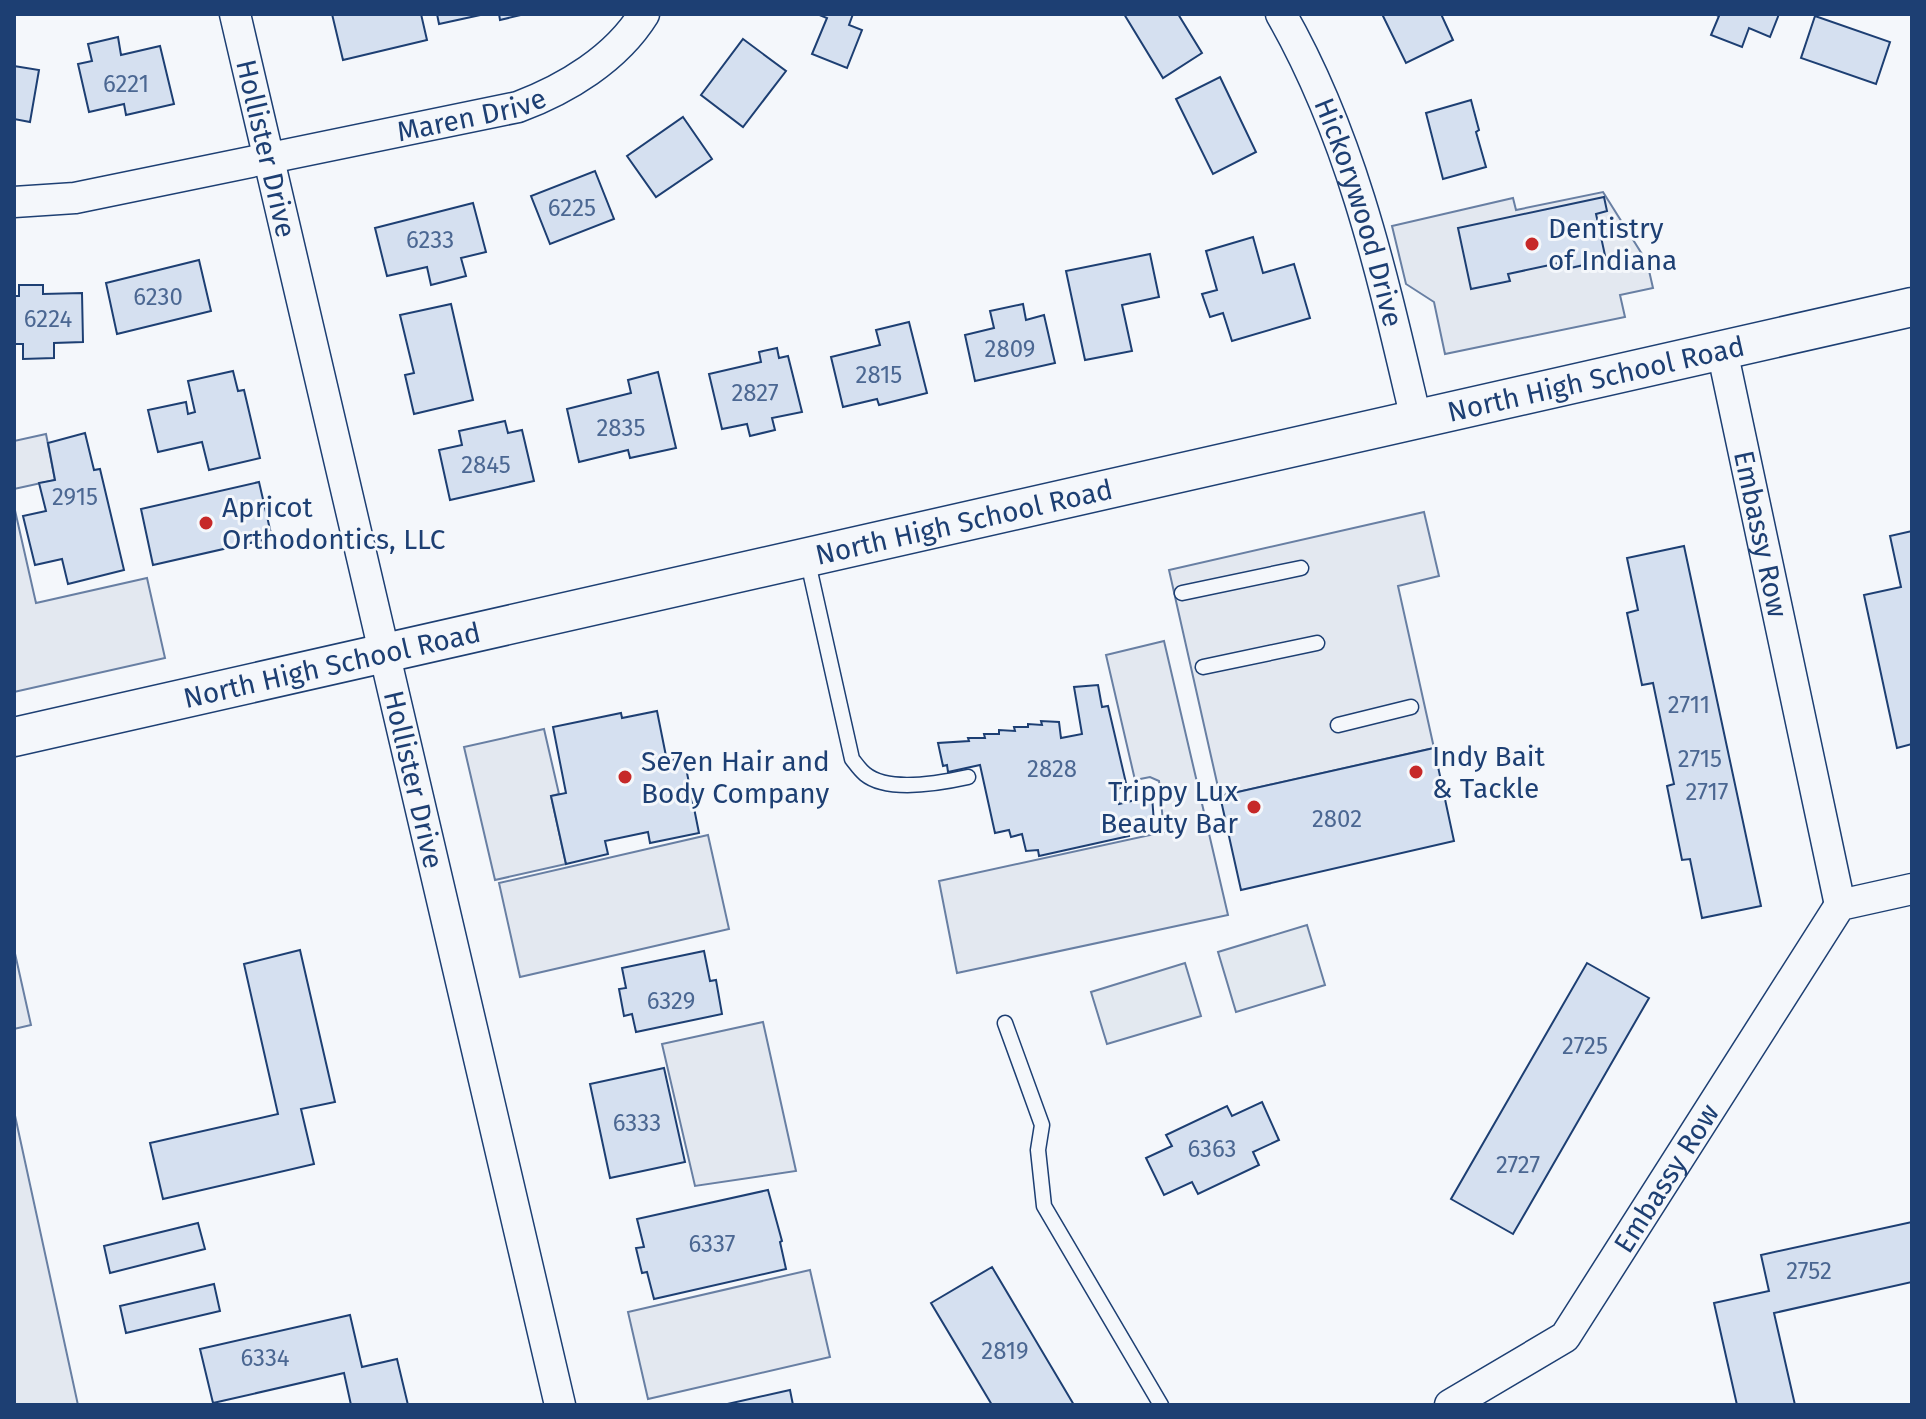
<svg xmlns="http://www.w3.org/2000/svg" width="1926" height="1419" font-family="'Fira Sans',sans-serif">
<rect width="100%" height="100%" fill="#f4f7fb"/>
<g fill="#e3e9f0" stroke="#687fa3" stroke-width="2">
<path d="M1307 925 1325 985 1236 1012 1218 952Z"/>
<path d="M1185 963 1201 1016 1107 1044 1091 992Z"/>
</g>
<g fill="#e3e8f0" stroke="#687fa3" stroke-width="2">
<path d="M1603 192 1647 262 1653 288 1620 295 1625 317 1445 354 1434 302 1406 284 1392 226 1513 198 1516 210Z"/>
<path d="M46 434 55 480 14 489V441Z"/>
<path d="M14 506 36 603 147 578 165 658 14 692Z"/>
<path d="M1424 512 1439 576 1398 586 1434 748 1220 796 1169 570Z"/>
<path d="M1164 641 1228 915 957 973 939 881 1164 832 1159 781 1150 777 1135 780 1106 655Z"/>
<path d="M544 729 559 794 551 796 566 864 495 880 464 747Z"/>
<path d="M708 835 729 929 520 977 499 883Z"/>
<path d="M14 949 31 1025 14 1029Z"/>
<path d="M763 1022 796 1171 695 1186 662 1044Z"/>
<path d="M14 1111 78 1405H14Z"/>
<path d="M810 1270 830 1357 648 1399 628 1312Z"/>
</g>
<g fill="#d5e0f0" stroke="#1d3f73" stroke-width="2">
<path d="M332 14H421L427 40 343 60Z"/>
<path d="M437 14H485L439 24Z"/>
<path d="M499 14H525L500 20Z"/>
<path d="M817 14H853L849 25 862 30 847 68 812 54 827 18Z"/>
<path d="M1124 14H1178L1202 53 1163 78Z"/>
<path d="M1382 14H1441L1453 40 1406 63Z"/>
<path d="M1714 14H1779L1770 37 1749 28 1742 47 1711 35 1719 16Z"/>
<path d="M1815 16 1890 42 1876 84 1801 58Z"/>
<path d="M118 37 121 55 160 46 174 104 126 115 124 104 89 112 78 64 92 61 88 44Z"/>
<path d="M743 39 786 71 743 127 701 95Z"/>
<path d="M14 66 39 70 30 122 14 119Z"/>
<path d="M1220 77 1256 152 1213 174 1176 99Z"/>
<path d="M1471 100 1479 130 1476 132 1486 167 1443 179 1426 113Z"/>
<path d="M683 117 712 159 656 197 627 156Z"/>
<path d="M595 171 614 219 550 244 531 196Z"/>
<path d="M1604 197 1607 211 1596 214 1606 260 1566 269 1564 262 1508 274 1510 281 1471 289 1458 228Z"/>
<path d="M473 203 486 252 461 258 466 276 431 285 427 267 387 276 375 228Z"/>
<path d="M1253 237 1263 273 1294 264 1310 318 1232 341 1223 313 1210 317 1202 294 1217 290 1206 251Z"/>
<path d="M1150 254 1159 297 1122 305 1132 351 1085 360 1066 271Z"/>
<path d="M199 260 211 311 117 334 106 283Z"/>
<path d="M19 285H43V294L82 293 83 342 54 343V358L23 359V344H14V296H19Z"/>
<path d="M451 304 473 400 414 414 405 375 414 373 400 315Z"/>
<path d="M1023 304 1026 320 1044 315 1055 363 975 381 965 335 994 328 990 311Z"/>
<path d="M909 322 927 393 879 405 877 399 843 407 831 357 880 345 876 330Z"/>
<path d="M777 348 779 358 788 356 802 412 772 418 775 430 750 436 747 424 722 429 709 374 761 362 759 352Z"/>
<path d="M233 371 238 391 244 390 260 458 209 470 202 442 158 452 148 410 186 402 188 414 195 412 188 381Z"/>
<path d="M658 372 676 448 630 458 628 450 579 462 567 409 631 393 628 380Z"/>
<path d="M505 421 508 433 522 430 534 481 450 500 439 450 462 445 459 431Z"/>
<path d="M85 433 94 470 100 469 124 570 68 584 62 559 35 565 23 516 46 511 39 483 55 480 48 443Z"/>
<path d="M259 482 272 538 153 565 141 509Z"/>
<path d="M1912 531V744L1897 748 1864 595 1901 587 1890 536Z"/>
<path d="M1684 546 1761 906 1702 918 1690 859 1682 860 1667 786 1674 784 1653 683 1642 685 1627 613 1638 610 1627 558Z"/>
<path d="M1098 685 1102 707 1108 706 1126 783 1116 791 1119 804 1152 796 1154 823 1127 829 1129 836 1039 856 1038 850 1026 851 1022 834 1011 837 1009 830 995 833 980 765 948 772 947 765 943 766 938 743 969 741 968 738H985L984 734H999V730L1015 731 1014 727H1028V724L1042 725 1041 721 1059 722 1061 738 1082 734 1074 687Z"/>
<path d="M657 711 667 761 684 758 699 833 650 843 648 832 605 841 608 854 566 864 551 796 566 793 553 727 621 713 622 718Z"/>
<path d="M1434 748 1454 841 1241 890 1220 796Z"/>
<path d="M300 950 335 1102 301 1109 314 1164 163 1199 150 1143 278 1114 244 964Z"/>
<path d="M704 951 710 981 716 980 722 1014 636 1032 632 1014 624 1016 619 989 626 988 622 968Z"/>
<path d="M1587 963 1649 998 1513 1234 1451 1199Z"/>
<path d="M664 1068 685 1162 610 1178 590 1084Z"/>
<path d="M1262 1102 1279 1140 1253 1152 1259 1165 1198 1194 1192 1182 1164 1195 1146 1158 1172 1146 1166 1135 1227 1106 1232 1116Z"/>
<path d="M768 1190 782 1241 780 1242 786 1269 654 1299 647 1272 642 1273 636 1248 644 1247 637 1219Z"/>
<path d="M1912 1222V1282L1774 1313 1795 1405H1737L1714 1303 1769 1291 1761 1255Z"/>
<path d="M198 1223 205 1249 110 1273 104 1246Z"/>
<path d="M992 1267 1074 1405H992L931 1303Z"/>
<path d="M214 1284 220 1311 126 1333 120 1306Z"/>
<path d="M350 1315 362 1367 397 1359 408 1405H351L344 1373 213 1403 200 1349Z"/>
<path d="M790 1390 793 1405H723Z"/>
</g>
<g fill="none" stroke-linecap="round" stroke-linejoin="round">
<g stroke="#1d3f73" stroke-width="17">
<g id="service">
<path d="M807 558 852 759C856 764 860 770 865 774 888 793 941 783 968 777"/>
<path d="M1182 593 1301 568"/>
<path d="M1203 667 1317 643"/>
<path d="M1338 725 1411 707"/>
<path d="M1005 1023 1042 1125 1038 1150 1044 1206 1161 1405"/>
</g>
</g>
<g stroke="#1d3f73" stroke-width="33">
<g id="minor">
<path id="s1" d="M235 14 560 1405"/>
<path id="s2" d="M1281 14C1353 140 1383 279 1416 419"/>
<path id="s3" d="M14 202 75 198 518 107C566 89 616 59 644 14"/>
<path id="s4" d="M1722 350 1840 905"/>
<path id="s5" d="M1450 1405 1565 1337 1840 905 1912 889"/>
</g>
</g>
<g stroke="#1d3f73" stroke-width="41">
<g id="tertiary">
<path id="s6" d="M14 737 1912 307"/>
</g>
</g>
<use href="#service" stroke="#f4f7fb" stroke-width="14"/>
<use href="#minor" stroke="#f4f7fb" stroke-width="30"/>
<use href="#tertiary" stroke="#f4f7fb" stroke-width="38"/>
</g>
<g fill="#c62828" stroke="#f4f7fb" stroke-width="3">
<circle cx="1532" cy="244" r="8"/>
<circle cx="206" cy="523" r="8"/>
<circle cx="1416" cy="772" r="8"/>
<circle cx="625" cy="777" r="8"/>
<circle cx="1254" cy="807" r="8"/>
</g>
<g text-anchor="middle" stroke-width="6" stroke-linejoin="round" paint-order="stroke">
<g font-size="24" fill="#4b6792">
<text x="126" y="92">6221</text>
<text x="572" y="216">6225</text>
<text x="430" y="248">6233</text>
<text x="158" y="305">6230</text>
<text x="48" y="327">6224</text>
<text x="1010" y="357">2809</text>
<text x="879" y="383">2815</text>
<text x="755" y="401">2827</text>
<text x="621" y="436">2835</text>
<text x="486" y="473">2845</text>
<text x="75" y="505">2915</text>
<text x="1689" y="713">2711</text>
<text x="1700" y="767">2715</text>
<text x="1052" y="777">2828</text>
<text x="1707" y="800">2717</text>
<text x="1337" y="827">2802</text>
<text x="671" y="1009">6329</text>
<text x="1585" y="1054">2725</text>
<text x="637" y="1131">6333</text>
<text x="1212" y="1157">6363</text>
<text x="1518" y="1173">2727</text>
<text x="712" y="1252">6337</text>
<text x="1809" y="1279">2752</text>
<text x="1005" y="1359">2819</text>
<text x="265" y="1366">6334</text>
</g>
<g font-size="28" fill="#1d3f73" stroke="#f4f7fb">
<text dy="10" stroke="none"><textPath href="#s3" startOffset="466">Maren Drive</textPath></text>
<text dy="10" stroke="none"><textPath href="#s1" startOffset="138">Hollister Drive</textPath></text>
<text dy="10" stroke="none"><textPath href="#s2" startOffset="214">Hickorywood Drive</textPath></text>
<text dy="10" stroke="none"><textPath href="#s6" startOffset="1622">North High School Road</textPath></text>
<text dy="10" stroke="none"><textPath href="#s6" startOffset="974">North High School Road</textPath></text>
<text dy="10" stroke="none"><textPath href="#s4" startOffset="188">Embassy Row</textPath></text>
<text dy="10" stroke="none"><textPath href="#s6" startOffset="326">North High School Road</textPath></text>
<text dy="10" stroke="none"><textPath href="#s1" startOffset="786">Hollister Drive</textPath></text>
<text dy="10" stroke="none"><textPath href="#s5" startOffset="322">Embassy Row</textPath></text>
</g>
<g font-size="28" fill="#1d3f73" stroke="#f4f7fb" text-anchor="start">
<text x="1548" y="238">Dentistry<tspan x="1548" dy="32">of Indiana</tspan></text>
<text x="222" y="517">Apricot<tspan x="222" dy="32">Orthodontics, LLC</tspan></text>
<text x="1432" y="766">Indy Bait<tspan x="1432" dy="32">&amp; Tackle</tspan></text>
<text x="641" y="771">Se7en Hair and<tspan x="641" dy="32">Body Company</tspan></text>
<text x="1238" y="801" text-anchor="end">Trippy Lux<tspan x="1238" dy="32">Beauty Bar</tspan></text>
</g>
</g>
<rect width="1926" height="1419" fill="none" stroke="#1d3f73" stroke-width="32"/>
</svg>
